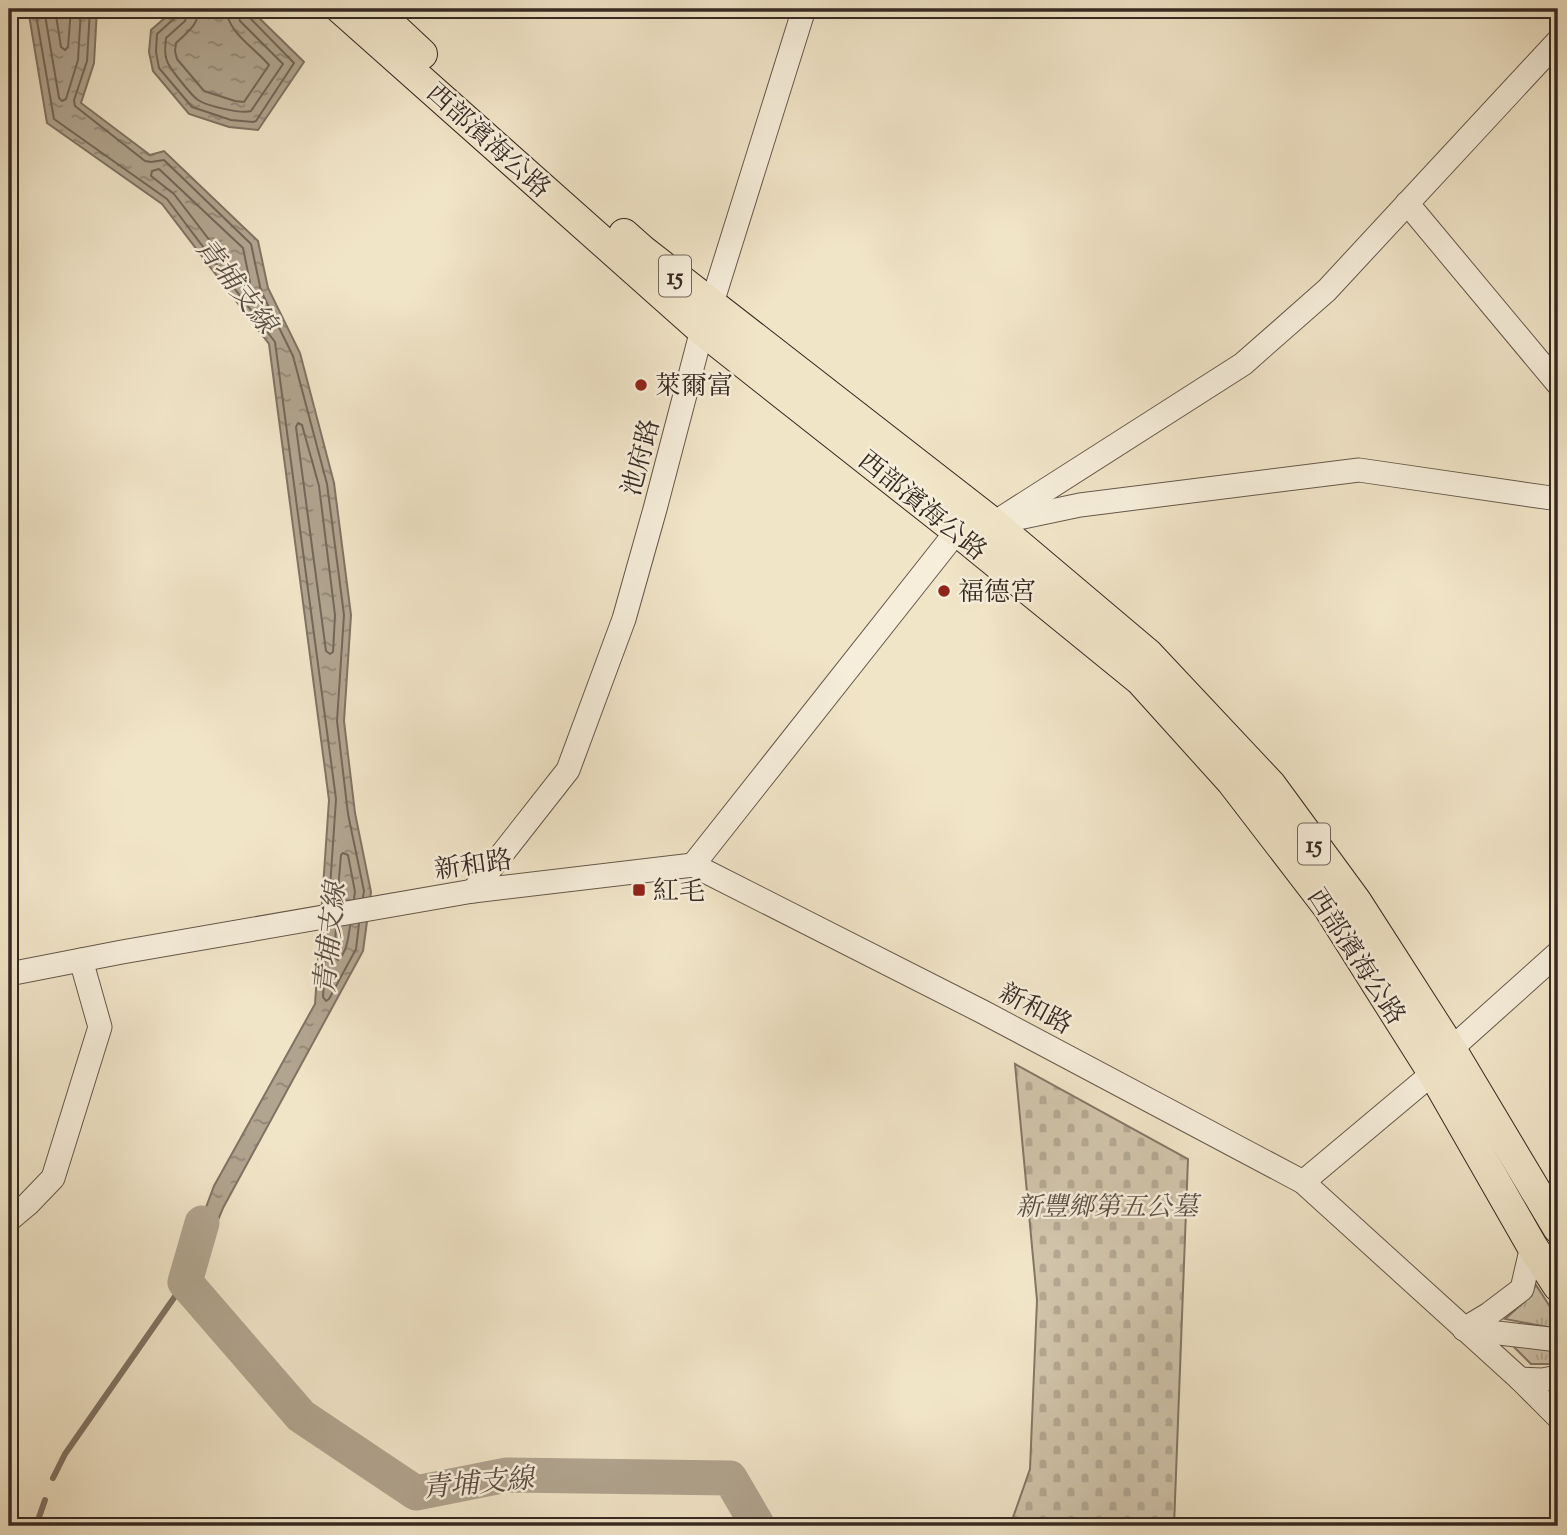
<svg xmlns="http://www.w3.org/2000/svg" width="1567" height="1535" font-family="'Sorts Mill Goudy','Noto Serif TC',serif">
<defs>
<pattern id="grass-tufts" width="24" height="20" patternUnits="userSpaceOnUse" patternTransform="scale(1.75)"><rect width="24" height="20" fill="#d1c5ac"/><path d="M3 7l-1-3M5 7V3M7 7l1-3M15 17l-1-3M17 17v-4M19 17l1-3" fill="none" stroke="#b4a994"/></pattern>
<pattern id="cemetery-stones" width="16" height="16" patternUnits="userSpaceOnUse" patternTransform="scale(1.75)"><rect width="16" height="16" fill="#d1c5ac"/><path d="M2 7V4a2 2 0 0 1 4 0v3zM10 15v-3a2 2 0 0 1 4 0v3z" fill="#b4a994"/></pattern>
<pattern id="water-ripples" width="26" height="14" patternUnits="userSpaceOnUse" patternTransform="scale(1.75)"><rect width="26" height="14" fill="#b1a590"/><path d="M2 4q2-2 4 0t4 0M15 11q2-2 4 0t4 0" fill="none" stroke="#918675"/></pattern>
</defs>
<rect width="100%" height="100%" fill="#f1e5c8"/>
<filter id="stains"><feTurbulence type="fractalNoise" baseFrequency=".00286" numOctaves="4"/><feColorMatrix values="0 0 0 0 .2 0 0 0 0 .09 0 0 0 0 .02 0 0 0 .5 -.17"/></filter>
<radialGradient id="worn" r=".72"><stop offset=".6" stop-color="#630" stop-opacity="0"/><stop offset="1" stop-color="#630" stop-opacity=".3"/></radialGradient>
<g fill="url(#grass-tufts)" stroke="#847767" stroke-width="2">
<path d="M1536 1285 1558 1319V1329L1505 1319 1525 1301Z"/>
<path d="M1509 1342 1558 1349V1364H1531Z"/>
</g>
<path fill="url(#cemetery-stones)" stroke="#847767" stroke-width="2" d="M1015 1064 1188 1159 1174 1526H1010L1030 1469 1037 1300Z"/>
<g fill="url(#water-ripples)" stroke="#807364" stroke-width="2">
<path d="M28 9H97L94 63 81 103 150 155 164 151 258 241 268 288 300 353 334 483 351 615 344 721 355 813 371 892 363 951 223 1208 196 1273 184 1266 214 1186 315 1004 329 800 269 344 162 204 47 123Z"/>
<path d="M175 9H250L304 62 258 130 229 127 189 114 153 71 149 52 151 30Z"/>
</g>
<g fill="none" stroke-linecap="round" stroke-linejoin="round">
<g stroke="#746759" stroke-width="2">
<path d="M35 9 54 119 167 199 275 342 336 799 329 903"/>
<path d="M44 9 59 98 62 101 66 99 78 60 81 9"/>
<path d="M55 9 61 47 65 50 68 47 71 9"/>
<path d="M90 9 87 61 74 100 75 106 145 161 151 162 164 160 251 244 261 291 293 356 327 484 344 615 337 721 348 814 364 891 363 897"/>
<path d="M179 9 177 16 157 34 156 52 159 68 192 107 231 120 253 122 256 121 294 63 248 16 246 9"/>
<path d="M188 9 185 21 166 38C165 47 164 57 169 65 172 71 192 96 198 100 207 106 241 114 251 111L283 64 240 21 237 9"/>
<path d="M199 9C198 26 187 32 176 43L175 51 177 59 204 91 235 101 244 102 269 65C255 48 228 33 226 9"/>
<path d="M159 169 243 248 250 282 249 286 244 285 174 194 151 176 152 171Z"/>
<path d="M298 423 302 425 319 486 335 615 333 652 330 654 326 651 296 427Z"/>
<path d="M337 901 341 855 343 853 348 855 355 892 354 898"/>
<path d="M336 928 334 957 338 960C347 952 348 939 350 926"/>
<path d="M327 930 323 997 326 1001 329 999 356 949 359 924"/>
</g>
<g stroke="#807364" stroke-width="6">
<path d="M53 1478 65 1454 185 1282"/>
<path d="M36 1526 45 1500"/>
</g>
<path stroke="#b1a590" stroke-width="35" d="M202 1223 185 1282 301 1416 416 1493 507 1475 730 1478 758 1526"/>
<g stroke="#65584c" stroke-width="25">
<g id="minor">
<path d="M1407 203 1558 384"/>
<path d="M1005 516 1243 364 1327 290 1558 41"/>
<path d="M693 865 957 531 1080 505 1359 470 1558 499"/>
<path d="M473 891 568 770 624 619 655 509 702 330 712 303 804 9"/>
<path d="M9 974 122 952 473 891 693 865 983 1012 1303 1182 1520 1379 1558 1417"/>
<path d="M1303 1182 1433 1073 1451 1049 1558 953"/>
<path d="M9 1220 28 1204 53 1178 100 1027 81 960"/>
<path d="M1464 1329 1489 1314 1522 1289 1532 1246"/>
<path d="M1464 1329 1558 1340"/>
<path d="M1520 1379 1542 1380 1558 1377"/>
</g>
</g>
<g stroke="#362922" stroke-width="32">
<g id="major">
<path d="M341 9 702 330 957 531 1140 680 1232 782 1328 907 1433 1073 1532 1246 1558 1286"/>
<path d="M374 9 422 54"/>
<path d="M624 234 642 250 993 523 1148 654 1271 785 1356 901 1451 1049 1558 1228"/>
</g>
</g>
<use href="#minor" stroke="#f6eedb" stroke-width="23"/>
<use href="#major" stroke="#f1e5c8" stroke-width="30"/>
</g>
<g fill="#8f2418" stroke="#f6eedb" stroke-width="2.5">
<circle cx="641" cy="385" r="7"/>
<circle cx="944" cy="591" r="7"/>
<rect x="632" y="883" width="14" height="14" rx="3.5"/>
</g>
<g text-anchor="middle" stroke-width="5" stroke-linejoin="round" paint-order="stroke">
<g fill="#f6eedb" stroke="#70645a" stroke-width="2">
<rect x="659" y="255.5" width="32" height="41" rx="5"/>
<rect x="1298" y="823.5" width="32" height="41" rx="5"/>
</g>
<g font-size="24" font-weight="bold" fill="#362922">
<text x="675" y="284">15</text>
<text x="1314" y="852">15</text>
</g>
<g font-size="26" fill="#362922" stroke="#f6eedb">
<text transform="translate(489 140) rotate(42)" y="9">西部濱海公路</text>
<text transform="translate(640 457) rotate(-75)" y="9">池府路</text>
<text transform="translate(923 505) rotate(39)" y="9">西部濱海公路</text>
<text transform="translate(473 864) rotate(-8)" y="9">新和路</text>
<text transform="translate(1357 956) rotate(57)" y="9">西部濱海公路</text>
<text transform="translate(1036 1008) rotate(28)" y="9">新和路</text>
</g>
<g font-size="26" fill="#362922" stroke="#f6eedb" text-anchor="start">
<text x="655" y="394">萊爾富</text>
<text x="958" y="600">福德宮</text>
<text x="653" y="899">紅毛</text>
</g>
<g font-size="26" font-style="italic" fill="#5d5044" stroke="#f6eedb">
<text x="1107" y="1215">新豐鄉第五公墓</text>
</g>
<g font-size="28" font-style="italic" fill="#5b4e43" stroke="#f6eedb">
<text transform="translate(237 285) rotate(52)" y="10">青埔支線</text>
<text transform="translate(329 938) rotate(-84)" y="10">青埔支線</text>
<text transform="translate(478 1482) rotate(-5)" y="10">青埔支線</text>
</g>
</g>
<rect width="1567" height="1535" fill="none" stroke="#f1e5c8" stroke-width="35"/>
<rect x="10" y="10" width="1546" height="1514" fill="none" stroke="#362922" stroke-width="3.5"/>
<rect x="18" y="18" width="1532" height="1500" fill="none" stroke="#362922" stroke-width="2"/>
<rect width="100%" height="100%" filter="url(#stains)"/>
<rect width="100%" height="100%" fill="url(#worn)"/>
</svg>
